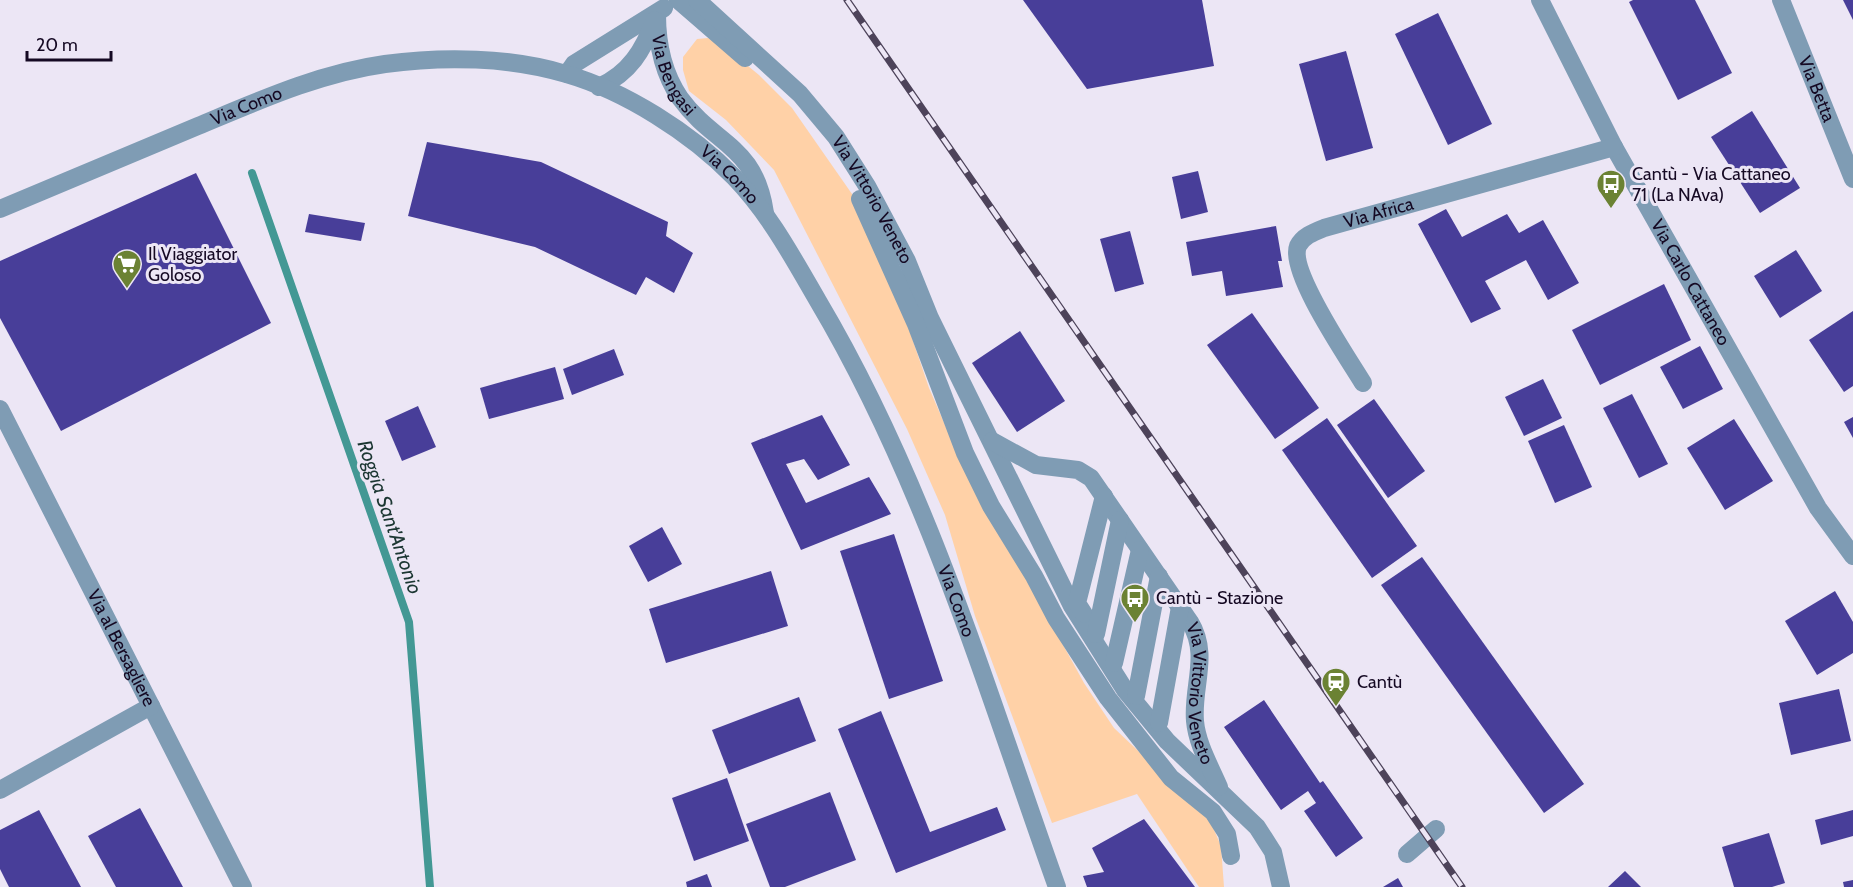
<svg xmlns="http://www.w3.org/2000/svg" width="1853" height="887" font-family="Cabin,sans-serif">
<rect width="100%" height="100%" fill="#ece6f5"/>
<path fill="#ffd1a7" d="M708 38 726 48 759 75 792 108 852 194 909 329 929 388 955 448 1084 683 1114 728 1209 818 1221 846 1224 887H1199L1137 794 1052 823 975 616 945 515 907 429 774 170 726 120 689 91 683 70V57L697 39Z"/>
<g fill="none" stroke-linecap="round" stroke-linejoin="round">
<path stroke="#439894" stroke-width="8" d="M252 173 409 622 430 887"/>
</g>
<g fill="#483e99">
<path d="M1023 0H1202L1214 66 1087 89Z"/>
<path d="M1633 0H1695L1732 73 1678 100 1629 2Z"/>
<path d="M1843 0H1853V20Z"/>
<path d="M1438 13 1492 124 1448 145 1395 34Z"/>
<path d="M1346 51 1373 148 1326 161 1299 64Z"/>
<path d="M1752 111 1800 188 1760 213 1711 137Z"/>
<path d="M427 142 541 162 668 222 666 236 693 253 674 293 646 277 636 295 535 247 408 216Z"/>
<path d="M1198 171 1208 212 1181 219 1172 177Z"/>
<path d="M196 173 271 323 61 431 0 318V261Z"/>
<path d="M1446 209 1462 237 1507 214 1519 233 1543 220 1579 283 1548 300 1526 260 1485 281 1501 309 1471 323 1418 224Z"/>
<path d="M309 214 365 223 361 241 305 232Z"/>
<path d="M1276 226 1282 261H1278L1283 287 1226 296 1222 271 1192 276 1186 242Z"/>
<path d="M1130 231 1144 284 1115 292 1100 239Z"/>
<path d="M1796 250 1822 291 1780 318 1754 276Z"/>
<path d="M1664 284 1691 340 1600 385 1572 330Z"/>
<path d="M1853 311V386L1844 392 1809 340Z"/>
<path d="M1252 313 1319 408 1275 439 1207 345Z"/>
<path d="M1020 331 1065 401 1017 432 972 363Z"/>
<path d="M1700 346 1723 389 1683 409 1660 367Z"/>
<path d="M614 349 624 375 572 395 563 369Z"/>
<path d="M555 367 564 399 489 419 480 388Z"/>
<path d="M1543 379 1562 418 1524 436 1505 397Z"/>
<path d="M1632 394 1668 464 1639 478 1603 408Z"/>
<path d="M1374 399 1425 471 1388 498 1337 425Z"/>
<path d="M418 406 436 447 402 461 385 421Z"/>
<path d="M822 415 850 465 818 480 804 459 786 464 806 503 869 477 891 514 801 550 751 443Z"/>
<path d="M1853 417V438L1844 422Z"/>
<path d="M1327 418 1417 546 1372 578 1282 450Z"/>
<path d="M1734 419 1773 481 1725 510 1687 448Z"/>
<path d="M1564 425 1592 487 1555 503 1528 441Z"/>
<path d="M662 527 682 564 648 582 629 546Z"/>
<path d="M894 534 943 681 889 699 840 551Z"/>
<path d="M1422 557 1584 784 1544 813 1381 585Z"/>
<path d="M771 571 788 626 666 663 649 609Z"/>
<path d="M1835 591 1853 622V653L1817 675 1785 621Z"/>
<path d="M1839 689 1851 741 1791 755 1779 703Z"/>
<path d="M799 697 816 741 729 774 712 730Z"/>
<path d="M1264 700 1320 783 1323 781 1363 838 1336 857 1304 811 1316 803 1308 791 1281 810 1224 727Z"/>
<path d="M881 711 930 832 997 807 1006 830 896 873 838 729Z"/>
<path d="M727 778 749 841 694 861 672 798Z"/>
<path d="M830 792 856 860 785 887H770L746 824Z"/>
<path d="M140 808 183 887H116L88 836Z"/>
<path d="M39 810 81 887H9L0 869V830Z"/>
<path d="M1853 810V836L1821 845 1815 820Z"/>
<path d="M1144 819 1195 887H1087L1083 876 1104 872 1092 848Z"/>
<path d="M1769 833 1785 883 1772 887H1734L1722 847Z"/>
<path d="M1625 871 1641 887H1608Z"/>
<path d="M707 874 712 887H687L686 882Z"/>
<path d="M1398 878 1403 887H1383Z"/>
<path d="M1853 880V887H1844L1843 882Z"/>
</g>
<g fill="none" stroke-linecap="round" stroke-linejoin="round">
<g stroke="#7f9cb4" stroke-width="18">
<path d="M678 0 745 58"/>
<path id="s1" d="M697 0 800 94 836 137 867 186 907 261 930 318 1072 606 1125 690 1167 741 1257 827 1273 852 1281 887"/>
<path id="s2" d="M1540 0 1614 147 1818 508 1853 556"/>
<path id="s3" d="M1781 0 1853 179"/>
<path id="s4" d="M657 14C657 44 663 73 680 98 715 146 755 144 765 213"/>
<path d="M567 74 574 64 664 8"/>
<path d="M599 87C630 73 643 50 655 20"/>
<path d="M860 199 916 324 965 453 991 506 1034 576 1056 618 1108 698 1171 778 1213 812 1227 834 1231 856"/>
<path id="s5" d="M0 209C66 181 132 154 198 126 258 101 320 73 385 64 443 56 510 57 566 74 625 91 691 133 734 177 769 213 793 258 818 301 926 483 986 688 1057 887"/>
<path id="s6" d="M1363 383C1348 358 1288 271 1298 246 1303 236 1314 232 1324 228L1614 147"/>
<path id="s7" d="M0 409 243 887"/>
<path id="s8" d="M992 441 1036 465 1078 470 1091 478 1190 622C1210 655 1192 686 1195 721 1197 744 1210 766 1219 787"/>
<path d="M1084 614 1077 603 1104 496"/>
<path d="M1096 634 1120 520"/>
<path d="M1114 663 1140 550"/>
<path d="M1136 696 1159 576"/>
<path d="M1159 723 1180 607"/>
<path d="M0 790 151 706"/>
<path d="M1407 854 1436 829"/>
</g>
<g stroke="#4d435a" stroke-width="7">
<path id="rail" d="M847 0 1462 887"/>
</g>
<use href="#rail" stroke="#ece6f5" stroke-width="4.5" stroke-dasharray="14" stroke-linecap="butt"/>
</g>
<defs>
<g id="bus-pin" transform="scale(1.5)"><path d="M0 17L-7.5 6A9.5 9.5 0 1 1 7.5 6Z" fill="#6b8233" stroke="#ece6f5"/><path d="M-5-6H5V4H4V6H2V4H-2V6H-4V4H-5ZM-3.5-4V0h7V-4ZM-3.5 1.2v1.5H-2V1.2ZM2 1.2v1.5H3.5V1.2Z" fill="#fff"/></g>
<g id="supermarket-pin" transform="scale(1.5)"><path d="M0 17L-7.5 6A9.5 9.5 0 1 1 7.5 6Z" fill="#6b8233" stroke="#ece6f5"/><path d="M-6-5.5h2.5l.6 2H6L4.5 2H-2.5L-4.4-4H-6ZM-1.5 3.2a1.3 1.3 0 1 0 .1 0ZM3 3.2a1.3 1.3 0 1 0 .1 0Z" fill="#fff"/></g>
<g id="station-pin" transform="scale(1.5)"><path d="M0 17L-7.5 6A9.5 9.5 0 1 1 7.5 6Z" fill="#6b8233" stroke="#ece6f5"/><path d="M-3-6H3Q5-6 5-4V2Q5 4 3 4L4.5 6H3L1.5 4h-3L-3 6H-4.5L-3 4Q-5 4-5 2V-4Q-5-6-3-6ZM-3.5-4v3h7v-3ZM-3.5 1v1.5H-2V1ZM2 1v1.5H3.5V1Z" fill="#fff"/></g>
</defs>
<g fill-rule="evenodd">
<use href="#bus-pin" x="1611" y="184"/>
<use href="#supermarket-pin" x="127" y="264"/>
<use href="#bus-pin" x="1135" y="598"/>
<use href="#station-pin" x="1336" y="682"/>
</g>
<g text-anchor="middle" stroke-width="6" stroke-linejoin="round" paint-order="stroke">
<g font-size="18" fill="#150923" stroke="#ece6f5">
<text dy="6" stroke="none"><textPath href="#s4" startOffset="64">Via Bengasi</textPath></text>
<text dy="6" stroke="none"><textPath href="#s3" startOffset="96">Via Betta</textPath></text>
<text dy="6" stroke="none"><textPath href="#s5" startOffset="267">Via Como</textPath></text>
<text dy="6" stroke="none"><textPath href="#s5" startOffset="789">Via Como</textPath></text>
<text dy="6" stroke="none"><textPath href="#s1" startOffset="268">Via Vittorio Veneto</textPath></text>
<text dy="6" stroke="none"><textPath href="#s6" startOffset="243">Via Africa</textPath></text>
<text dy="6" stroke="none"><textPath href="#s2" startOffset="320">Via Carlo Cattaneo</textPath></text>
<text dy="6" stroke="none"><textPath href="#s5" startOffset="1275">Via Como</textPath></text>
<text dy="6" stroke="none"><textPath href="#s7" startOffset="268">Via al Bersagliere</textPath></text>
<text dy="6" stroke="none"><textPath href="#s8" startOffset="356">Via Vittorio Veneto</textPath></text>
</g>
<g font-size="18" fill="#150923" stroke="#ece6f5" text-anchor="start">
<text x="1632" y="180">Cantù - Via Cattaneo<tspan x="1632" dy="21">71 (La NAva)</tspan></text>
<text x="148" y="260">Il Viaggiator<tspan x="148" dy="21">Goloso</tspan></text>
<text x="1156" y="604">Cantù - Stazione</text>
<text x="1357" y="688">Cantù</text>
</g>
<g font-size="20" font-style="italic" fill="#1b3632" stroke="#ece6f5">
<text transform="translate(390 517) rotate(71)" y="7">Roggia Sant'Antonio</text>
</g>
</g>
<path d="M27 51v9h84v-9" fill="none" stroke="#150923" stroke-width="3"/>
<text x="36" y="51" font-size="18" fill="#150923" stroke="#ece6f5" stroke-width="4.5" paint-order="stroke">20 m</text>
</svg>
